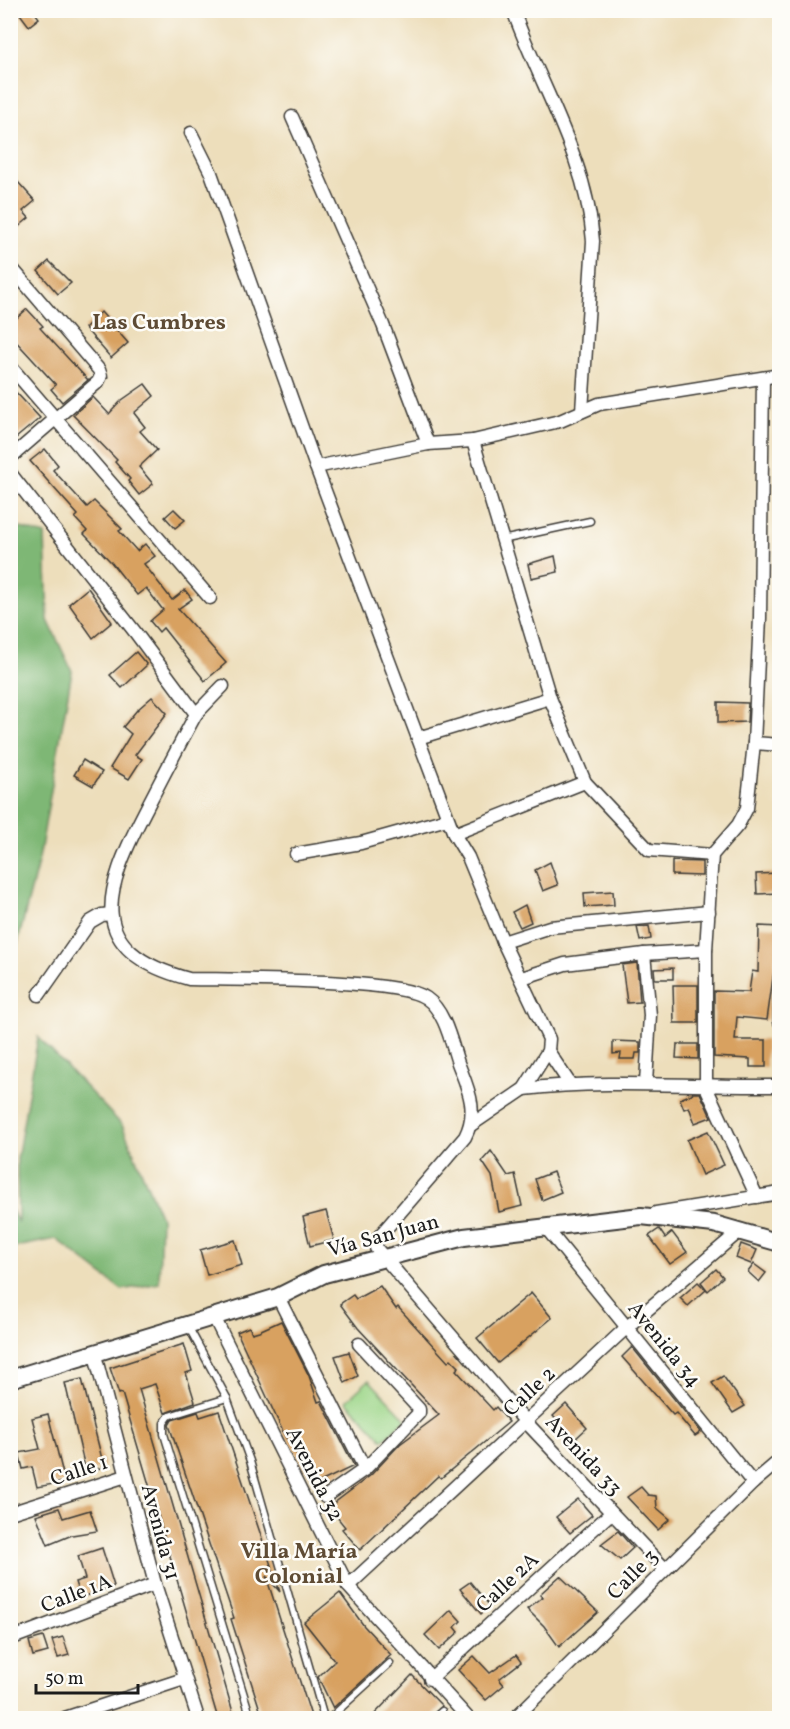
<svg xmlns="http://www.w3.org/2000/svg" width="790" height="1729" font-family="Vollkorn,serif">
<rect width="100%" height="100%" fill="#fdfcf7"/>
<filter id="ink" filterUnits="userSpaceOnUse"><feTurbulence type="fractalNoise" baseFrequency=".0167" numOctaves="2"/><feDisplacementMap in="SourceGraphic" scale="12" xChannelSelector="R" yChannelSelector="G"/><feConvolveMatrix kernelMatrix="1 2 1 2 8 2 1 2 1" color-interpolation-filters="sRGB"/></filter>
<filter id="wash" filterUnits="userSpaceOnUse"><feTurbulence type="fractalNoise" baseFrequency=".008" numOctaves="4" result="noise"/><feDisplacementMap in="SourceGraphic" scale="24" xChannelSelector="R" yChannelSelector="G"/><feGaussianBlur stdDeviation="1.35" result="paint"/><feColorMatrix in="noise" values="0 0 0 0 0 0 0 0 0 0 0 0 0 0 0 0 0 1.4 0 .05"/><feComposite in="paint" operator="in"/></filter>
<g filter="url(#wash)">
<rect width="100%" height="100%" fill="#eddebb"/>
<path fill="#9dd689" stroke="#5c7952" stroke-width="1.5" d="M369 1380 406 1419 383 1440 346 1401Z"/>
<g fill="#7eb775" stroke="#4d6a48" stroke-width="1.5">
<path d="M11 525 45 535 48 620 72 671 39 859 11 969Z"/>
<path d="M38 1037 122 1125 161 1218 159 1283 122 1290 56 1239 11 1248V1208L18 1223 17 1159Z"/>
</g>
<g id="blocks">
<g fill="#d8a161">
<path d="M17 10H33L39 18 29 26Z"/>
<path d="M17 181 35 201 23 211 29 218 10 234V187Z"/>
<path d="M49 261 71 283 58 294 38 271Z"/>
<path d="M27 309 43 326 40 328 88 380 62 402 51 389 56 385 10 335V324Z"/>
<path d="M101 312 128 343 111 358 85 328Z"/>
<path d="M145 384 154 396 134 413 145 427 140 431 157 450 139 467 153 484 139 495 128 481 130 479 115 462 117 460 73 415 93 397 109 414 122 400Z"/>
<path d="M10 386 40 418 10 443Z"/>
<path d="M45 449 58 465 53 470 87 507 94 501 122 529 119 531 137 551 145 544 155 556 144 564 172 600 185 590 192 599 178 609 226 663 205 681 163 628 159 632 150 621 163 610 146 588 137 595 111 562 84 534 87 531 75 518 78 515 30 461Z"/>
<path d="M174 509 185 520 175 528 165 517Z"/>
<path d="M555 556 558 572 531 578 528 564Z"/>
<path d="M88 588 112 622 93 638 69 604Z"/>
<path d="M136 652 147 665 122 688 110 675Z"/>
<path d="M152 697 167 713 135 755 142 759 129 779 110 768 131 734 123 727 137 710Z"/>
<path d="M718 702 748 703 747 722 718 723Z"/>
<path d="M83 760 102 772 93 786 74 775Z"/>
<path d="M672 861 702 862V876L672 875Z"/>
<path d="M550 862 558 885 543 891 535 870Z"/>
<path d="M780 873V893L757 894 756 874Z"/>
<path d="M613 891 614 905 585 907 584 893Z"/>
<path d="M525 905 531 922 520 927 512 912Z"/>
<path d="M649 926 651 939 640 941 637 927Z"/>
<path d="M759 926 780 927V956H776L767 1020 737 1017 735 1040H766V1067H750V1059L714 1057V991L749 992 752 971 758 972Z"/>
<path d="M637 963 640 1002 627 1003 622 965Z"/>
<path d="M673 968V979H655L654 969Z"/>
<path d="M673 985H698V1023H674Z"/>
<path d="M613 1041 640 1042V1053H636L635 1059H620L621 1053 613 1054Z"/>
<path d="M677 1044H698V1059L676 1058Z"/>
<path d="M694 1093H700L711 1117 695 1123 689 1107 684 1109 680 1099Z"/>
<path d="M708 1131 724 1165 702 1175 687 1140Z"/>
<path d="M491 1151 508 1176 515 1174 522 1206 499 1212 492 1176 482 1161Z"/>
<path d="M553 1172 561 1192 542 1200 535 1179Z"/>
<path d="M326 1211 334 1240 310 1246 303 1217Z"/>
<path d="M659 1229 665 1238 672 1232 687 1252 670 1264 649 1236Z"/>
<path d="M235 1240 242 1265 207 1275 200 1250Z"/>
<path d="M741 1244 757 1250 751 1264 736 1258Z"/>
<path d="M754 1264 766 1273 759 1282 748 1272Z"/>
<path d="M716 1269 723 1277 708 1291 701 1282Z"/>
<path d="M698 1282 706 1290 688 1306 680 1298Z"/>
<path d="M380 1286 396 1309 398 1307 448 1362 451 1359 459 1367 456 1370 493 1410 496 1407 509 1422 441 1478 438 1476 360 1550 342 1529 345 1527 329 1507 371 1475 400 1444 439 1415 358 1328 340 1304 353 1295 356 1299Z"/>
<path d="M531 1293 552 1318 498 1363 477 1338Z"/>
<path d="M281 1321 309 1376 318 1402 321 1401 354 1466 316 1484 285 1436 237 1332 249 1327 252 1333 259 1331Z"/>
<path d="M184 1344 192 1371 186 1373 195 1402 165 1413 155 1384 139 1389 235 1719H218L122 1393 119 1394 110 1368Z"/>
<path d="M632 1347 701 1432 695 1436 676 1413 673 1415 622 1357Z"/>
<path d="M349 1352 358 1376 345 1383 335 1356Z"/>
<path d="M723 1376 745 1406 733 1413 712 1383Z"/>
<path d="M82 1379 104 1467 86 1472 65 1383Z"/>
<path d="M566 1404 587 1428 574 1440 553 1416Z"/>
<path d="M219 1411 280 1592 266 1576 312 1719H263L231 1619 234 1618 169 1425 172 1420 198 1412 200 1417Z"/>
<path d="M48 1414 65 1482 37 1487 32 1467 23 1469 19 1453 40 1449 32 1418Z"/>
<path d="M641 1487 648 1495 656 1496 657 1508 670 1519 658 1530 627 1497Z"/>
<path d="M578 1499 592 1515 570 1533 556 1517Z"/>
<path d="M59 1508 63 1518 90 1510 97 1531 72 1535 48 1545 36 1515Z"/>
<path d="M618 1531 633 1548 620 1560 601 1544Z"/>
<path d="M102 1548 114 1586 80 1598 75 1582 85 1579 78 1556Z"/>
<path d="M560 1576 598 1612 559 1647 544 1626 527 1609 543 1597 540 1594Z"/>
<path d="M470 1582 490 1606 481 1614 460 1589Z"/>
<path d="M340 1593 364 1626 391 1655 333 1708 318 1677 335 1661 304 1622Z"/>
<path d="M451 1610 461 1621 455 1627 459 1632 439 1650 425 1635Z"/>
<path d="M43 1637 48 1652 33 1656 29 1641Z"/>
<path d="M63 1637 69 1655 58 1658 52 1640Z"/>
<path d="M516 1655 521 1662 499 1679 504 1685 486 1700 458 1670 474 1656 490 1673Z"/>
<path d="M412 1675 442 1706 429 1719H370Z"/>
</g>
</g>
</g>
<g filter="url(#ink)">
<use href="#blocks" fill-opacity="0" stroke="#3b3934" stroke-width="1.5"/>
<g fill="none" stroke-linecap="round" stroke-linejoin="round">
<g stroke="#3b3934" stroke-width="9">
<g id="lane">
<path d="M502 540 590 521"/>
<path d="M188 1326 227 1398 250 1461 324 1718"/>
<path d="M227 1398 169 1416 164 1423V1434L251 1718"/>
<path d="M330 1718 390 1663"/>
<path d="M434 1718 442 1711"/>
</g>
</g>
<g stroke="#3b3934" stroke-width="15">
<g id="street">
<path d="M513 10C540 86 587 158 593 241L582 411"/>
<path d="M292 117 383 325 428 444"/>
<path d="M191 133 211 173 316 467 454 834 468 857 503 942 549 1039 548 1051 524 1089 471 1125"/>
<path d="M10 266 99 370 101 376 98 382 10 458"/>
<path d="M10 366 210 598"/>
<path d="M473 441 550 698 585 782 649 850 712 855"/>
<path d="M316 467 428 444 473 441 560 421 599 404 780 375"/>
<path d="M10 473 135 632 196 714 223 686"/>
<path d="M196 714C178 747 161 780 144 813 104 891 83 951 189 979 233 980 398 978 426 998 445 1011 451 1042 458 1063 468 1089 479 1110 465 1137L377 1239 376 1248 525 1421 665 1569"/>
<path d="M418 738 550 698"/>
<path d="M754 743 780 745"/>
<path d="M454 834 585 782"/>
<path d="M296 854 361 843 447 819"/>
<path d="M503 942 550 927 709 912"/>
<path d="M644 954 650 1015 646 1083"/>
<path d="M522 978 565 964 644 954 706 950"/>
<path d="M780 991V1022"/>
<path d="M39 995 90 922 102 915 111 914"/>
<path d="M548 1051 570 1084"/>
<path d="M524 1089C609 1079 694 1087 780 1086"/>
<path d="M757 1197 706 1087V950L712 855 738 825 747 808 754 743 760 618 763 378"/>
<path d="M656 1213 780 1193"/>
<path d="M547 1229 753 1483"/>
<path d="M278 1297 365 1469"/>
<path d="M214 1317 348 1586 468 1718"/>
<path d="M95 1355 155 1584 198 1718"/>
<path d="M325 1497 365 1469 419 1413V1409L359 1344"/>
<path d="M10 1513 126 1476"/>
<path d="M348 1586 626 1328 741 1230"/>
<path d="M10 1639 155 1584"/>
<path d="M430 1679 611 1513"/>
<path d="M65 1718 184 1679"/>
<path d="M515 1718 753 1483 780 1460"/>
</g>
</g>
<g stroke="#3b3934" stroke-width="20">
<path id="secondary" d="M10 1379 278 1297 324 1274 464 1237 641 1216 714 1224 780 1243"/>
</g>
<use href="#lane" stroke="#fff" stroke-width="6"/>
<use href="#street" stroke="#fff" stroke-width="12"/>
<use href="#secondary" stroke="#fff" stroke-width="16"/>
</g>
</g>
<g text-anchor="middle" stroke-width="5" stroke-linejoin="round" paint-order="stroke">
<g font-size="21" fill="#1c1c1c" stroke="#fdfcf7">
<text transform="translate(383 1235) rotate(-15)" y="7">Vía San Juan</text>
<text transform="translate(665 1344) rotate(51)" y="7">Avenida 34</text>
<text transform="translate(529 1391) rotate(-43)" y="7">Calle 2</text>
<text transform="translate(584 1455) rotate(47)" y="7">Avenida 33</text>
<text transform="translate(79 1470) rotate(-18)" y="7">Calle 1</text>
<text transform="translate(315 1474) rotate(63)" y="7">Avenida 32</text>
<text transform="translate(161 1532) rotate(75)" y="7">Avenida 31</text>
<text transform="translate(632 1574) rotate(-45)" y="7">Calle 3</text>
<text transform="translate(507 1582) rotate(-43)" y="7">Calle 2A</text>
<text transform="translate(76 1593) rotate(-21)" y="7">Calle 1A</text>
</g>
<g font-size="22" font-weight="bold" fill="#5e4b34" stroke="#fdfcf7">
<text x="159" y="329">Las Cumbres</text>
<text x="299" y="1558">Villa María<tspan x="299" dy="25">Colonial</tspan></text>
</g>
</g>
<rect width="790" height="1729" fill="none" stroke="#fdfcf7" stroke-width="36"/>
<path d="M36 1684v9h102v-9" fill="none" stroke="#1c1c1c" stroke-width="3"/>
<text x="45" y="1684" font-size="18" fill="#1c1c1c" stroke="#fdfcf7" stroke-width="4.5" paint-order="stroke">50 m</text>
</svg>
